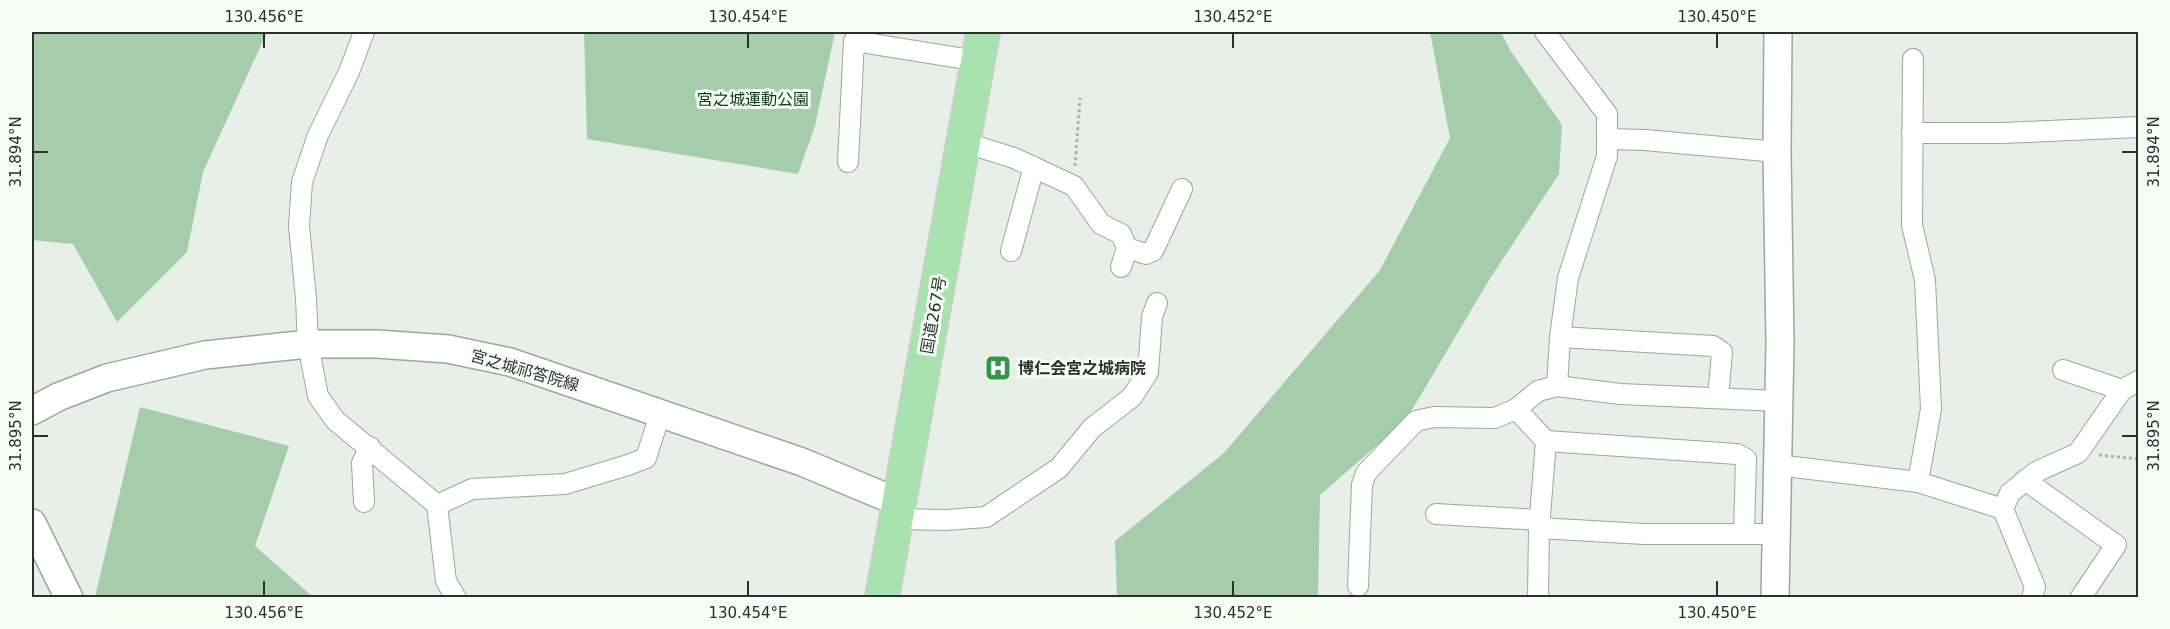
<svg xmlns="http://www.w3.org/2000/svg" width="2170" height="629" font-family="'DejaVu Sans','Noto Sans JP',sans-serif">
<rect width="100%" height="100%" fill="#e7efe8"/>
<g fill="#a6cdab">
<path d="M32 32H267L203 172 187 252 117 322 73 244 32 240Z"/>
<path d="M584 32H835L815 126 798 174 587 139Z"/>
<path d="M1430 32H1501L1510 50 1562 125 1559 174 1489 280 1406 420 1320 495 1318 597H1117L1115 541 1224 453 1380 270 1450 138Z"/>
<path d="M140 407 289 446 255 546 313 597H95Z"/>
</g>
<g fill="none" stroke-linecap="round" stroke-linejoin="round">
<g stroke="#9da59e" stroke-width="22">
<g id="street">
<path d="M364 32 349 72 318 135 302 182 299 226 306 299 308 344 318 396 335 420 437 505 446 581 456 598"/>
<path d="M1545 32 1607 114V156L1568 278 1560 337 1557 386"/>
<path d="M1913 59 1912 225 1925 280 1931 409 1918 482"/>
<path d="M1912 133H2003L2138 127"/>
<path d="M1607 139 1645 140 1777 152"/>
<path d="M963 142 1014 158 1074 186 1101 224 1121 234 1127 248 1146 254 1153 251 1182 189"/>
<path d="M848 162 854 41 978 61"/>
<path d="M1011 251 1034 167"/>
<path d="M1121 267 1127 248"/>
<path d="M1560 337 1713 346 1722 352 1718 398"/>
<path d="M2063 370 2122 390"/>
<path d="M1546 441 1737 454 1746 459 1744 534"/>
<path d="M1777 465 1918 482 2003 509"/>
<path d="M2025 480 2116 545 2081 597"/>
<path d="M364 502 362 463 370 447"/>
<path d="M437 505 472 489 565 484 628 465 646 458 660 414"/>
<path d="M1436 514 1540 520"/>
<path d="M897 519 946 520 986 517 1059 468 1092 428 1132 397 1148 372 1152 317 1157 303"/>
<path d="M1539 528 1644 534H1776"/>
<path d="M1358 586 1362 485 1366 473 1416 421 1434 417 1495 418 1516 409"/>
<path d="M1538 598 1539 528 1546 441 1516 409 1538 391 1557 386 1620 394 1778 401"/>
<path d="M2032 598 2035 587 2003 509 2010 493 2036 472 2078 453 2122 390 2138 381"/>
</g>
</g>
<g stroke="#9da59e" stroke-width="30">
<g id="secondary">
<path d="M32 411 58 397 107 378 205 355 308 344H377L448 349 510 362 802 462 900 503"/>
<path d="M32 523 69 598"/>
<path d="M1775 598 1780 343 1777 152 1778 32"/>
</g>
</g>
<g stroke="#cccdcc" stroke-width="36">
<path id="highway" d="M882 598 983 32"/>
</g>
<g stroke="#acb2ad" stroke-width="3" stroke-dasharray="3 3" stroke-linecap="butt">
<path d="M1075 166 1080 98"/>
<path d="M2099 455 2138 459"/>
</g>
<use href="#street" stroke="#fff" stroke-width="20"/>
<use href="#secondary" stroke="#fff" stroke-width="27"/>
<use href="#highway" stroke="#a8e2af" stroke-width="33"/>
</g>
<path fill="none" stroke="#2c2f2c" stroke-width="2" d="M264 33V48M748 33V48M1233 33V48M1717 33V48M33 152H48M2122 152H2137M33 436H48M2122 436H2137M264 581V596M748 581V596M1233 581V596M1717 581V596"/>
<defs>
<g id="hospital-square" transform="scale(1.35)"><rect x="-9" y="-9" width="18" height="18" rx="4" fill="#329549" stroke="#f5fdf5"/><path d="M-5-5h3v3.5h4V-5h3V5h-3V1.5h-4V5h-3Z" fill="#fff"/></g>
</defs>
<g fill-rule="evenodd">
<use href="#hospital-square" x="998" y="368"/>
</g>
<g text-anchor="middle" stroke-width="6" stroke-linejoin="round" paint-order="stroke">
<g font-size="16" fill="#0e3918" stroke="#f5fdf5">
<text x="753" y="105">宮之城運動公園</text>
</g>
<g font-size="16" fill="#2c2f2c" stroke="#f5fdf5">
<text transform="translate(933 315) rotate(-80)" y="6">国道267号</text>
<text transform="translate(525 370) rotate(16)" y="6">宮之城祁答院線</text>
</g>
<g font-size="16" font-weight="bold" fill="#2c2f2c" stroke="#f5fdf5" text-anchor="start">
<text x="1018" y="374">博仁会宮之城病院</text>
</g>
</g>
<rect width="2170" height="629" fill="none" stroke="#f5fdf5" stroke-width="66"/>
<rect x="33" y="33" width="2104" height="563" fill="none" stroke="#2c2f2c" stroke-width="2"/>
<g font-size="15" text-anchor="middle" fill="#2c2f2c">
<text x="264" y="22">130.456°E</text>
<text x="748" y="22">130.454°E</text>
<text x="1233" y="22">130.452°E</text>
<text x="1717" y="22">130.450°E</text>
<text transform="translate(2154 152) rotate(-90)" y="5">31.894°N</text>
<text transform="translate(16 152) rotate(-90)" y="5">31.894°N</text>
<text transform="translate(2154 436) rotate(-90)" y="5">31.895°N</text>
<text transform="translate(16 436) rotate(-90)" y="5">31.895°N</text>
<text x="264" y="618">130.456°E</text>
<text x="748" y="618">130.454°E</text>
<text x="1233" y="618">130.452°E</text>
<text x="1717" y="618">130.450°E</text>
</g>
</svg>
